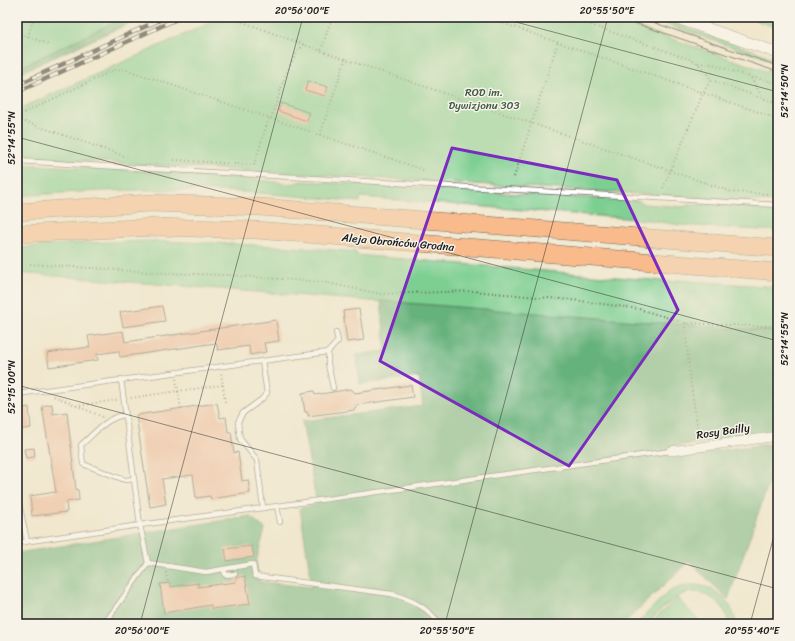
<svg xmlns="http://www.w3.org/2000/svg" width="795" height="641" font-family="Sriracha,sans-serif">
<rect width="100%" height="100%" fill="#f7f3e8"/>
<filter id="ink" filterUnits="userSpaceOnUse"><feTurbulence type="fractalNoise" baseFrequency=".025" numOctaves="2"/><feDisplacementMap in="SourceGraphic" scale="8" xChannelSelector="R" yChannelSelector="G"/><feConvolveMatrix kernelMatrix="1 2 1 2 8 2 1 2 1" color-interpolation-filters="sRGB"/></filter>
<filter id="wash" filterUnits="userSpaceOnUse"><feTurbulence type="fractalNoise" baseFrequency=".012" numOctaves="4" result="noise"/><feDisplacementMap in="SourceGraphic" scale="16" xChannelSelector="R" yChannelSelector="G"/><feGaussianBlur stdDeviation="0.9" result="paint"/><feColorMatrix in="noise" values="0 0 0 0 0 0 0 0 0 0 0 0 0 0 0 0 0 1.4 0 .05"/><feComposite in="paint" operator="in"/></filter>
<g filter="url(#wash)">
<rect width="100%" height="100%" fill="#f0e7ce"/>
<g fill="#7dcf91" stroke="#4c7656">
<path d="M17 17H125L17 69Z"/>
<path d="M223 17H607L778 75V202L17 157V110Z"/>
<path d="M646 17H656L778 59V63Z"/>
<path d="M746 17H778V28Z"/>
<path d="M17 164 213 175 293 184 301 181 638 201 644 204 683 207 692 204 778 209V231L679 225 649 220 360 197V202C299 196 238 190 178 190 124 189 71 192 17 196Z"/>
<path d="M152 241C220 243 288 246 356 252V255L675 282 676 280 778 287V331L661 324 17 273V248L78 243Z"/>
<path d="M688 585C713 584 732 598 736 624H728C728 614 723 606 715 600 686 579 667 604 647 624H636L669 591Z"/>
<path d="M677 598 702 624H650Z"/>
</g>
<g fill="#66b27b" stroke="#41674c">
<path d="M125 17H143L17 74V69Z"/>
<path d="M381 301 778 332V433L675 446 676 455 778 443V457L728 599 689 561 623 624H17V553L250 516 265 529 256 562 260 582 312 587 300 508 317 505 302 421 423 406 419 377 360 384 356 355 386 351Z"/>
</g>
<g id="blocks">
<g fill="#efb090">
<path d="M308 81 328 87 325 96 305 90Z"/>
<path d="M281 103 310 113 307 121 278 111Z"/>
<path d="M162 306 165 321 123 327 120 312Z"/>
<path d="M359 309 364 340 347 342 343 311Z"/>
<path d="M276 320 279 341 264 343 266 352 250 355 249 346 218 350 216 343 120 357 119 351 97 354 98 360 49 367 47 353 90 347 88 336 123 331 125 342Z"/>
<path d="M411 385 413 397 357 405 354 410 308 416V412H305L302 393 314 391 315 395 351 389 355 393Z"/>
<path d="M217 403 220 418 226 417 228 432H231L234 453 238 452 242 481 248 480 250 493 211 499 210 496 196 498 193 475 162 479 166 504 150 507 136 415Z"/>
<path d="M52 404 53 414 67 412 76 490H78L79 500 66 502 67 512 32 516 30 496 56 492 42 406Z"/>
<path d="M29 407 31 428 17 430V409Z"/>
<path d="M34 448 35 457 26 458 24 449Z"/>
<path d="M252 546 254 557 227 561 225 549Z"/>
<path d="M245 576 250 604 211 609V605L164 613 160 584 170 583V587L198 583V587L236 582V578Z"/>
</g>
</g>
</g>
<g filter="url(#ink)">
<use href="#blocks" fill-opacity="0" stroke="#66635a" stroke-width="1"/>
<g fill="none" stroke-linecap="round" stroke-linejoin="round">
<g stroke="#66635a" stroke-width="6">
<g id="service">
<path d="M17 161 778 205"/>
<path d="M262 361 267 393 262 399 243 413 238 422 240 439 257 460 263 508 140 525 148 563 206 572 253 564 255 576 392 594C412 600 427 607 440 624"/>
<path d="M333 388 328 364V352L338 341 336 332"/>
<path d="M17 394 328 352"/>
<path d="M125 415C107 417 95 433 81 445L83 464 125 480 134 479"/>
<path d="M17 494 27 541"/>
<path d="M277 506 280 522"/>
<path d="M263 508 671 451"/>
<path d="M17 543 140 525 121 379"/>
<path d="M224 569 225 575 235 574"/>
<path d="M104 624 148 563"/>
</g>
</g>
<g stroke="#66635a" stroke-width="10">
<path id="minor" d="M671 451 778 436"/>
</g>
<g stroke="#66635a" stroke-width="12">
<path id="tertiary" d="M674 17 778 53"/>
</g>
<g stroke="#66635a" stroke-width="18">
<g id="motorway">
<path d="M17 212 150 203 260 207 778 248"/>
<path d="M17 234 157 227 256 230 778 272"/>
</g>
</g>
<g stroke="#66635a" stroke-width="2" stroke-dasharray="1 3" stroke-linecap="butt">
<path d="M485 17 778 119"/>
<path d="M568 17 695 61 705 70 711 80 778 104"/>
<path d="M235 19 321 51 732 192 770 194"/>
<path d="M17 32 50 45"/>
<path d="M28 37 34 17"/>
<path d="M321 50 332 17"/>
<path d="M698 63 712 64 747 76 778 83"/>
<path d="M751 78 763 98"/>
<path d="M17 116 114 70 124 69 424 170"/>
<path d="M271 118C279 97 288 59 304 44"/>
<path d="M17 119 127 157"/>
<path d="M320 135 346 58"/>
<path d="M174 160 254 165 269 118"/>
<path d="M514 177 558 42"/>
<path d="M663 188 705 89 711 80"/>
<path d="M30 264 165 273 226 275 322 282 381 294 473 291 581 301 639 309 685 323 778 327"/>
<path d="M685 323 690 378 699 438"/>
<path d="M176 379 178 391 223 385 221 373"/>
<path d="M223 385 225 402"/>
<path d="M54 396 103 417"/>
<path d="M131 398 178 391 181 409"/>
<path d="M76 406 117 400"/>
<path d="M166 572 168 583"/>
</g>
<use href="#service" stroke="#fff" stroke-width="4.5"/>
<use href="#minor" stroke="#fff" stroke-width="9"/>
<use href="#tertiary" stroke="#fff" stroke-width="11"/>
<use href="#motorway" stroke="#fabb8c" stroke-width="17"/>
<g stroke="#1c1c1c" stroke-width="1">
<path d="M617 17 778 72"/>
<path d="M638 17 778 66"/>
</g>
<g stroke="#1c1c1c" stroke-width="4.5">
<g id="rail">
<path d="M17 85 166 17"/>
<path d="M17 92 181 17"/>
</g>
</g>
<use href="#rail" stroke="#f7f3e8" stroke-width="3" stroke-dasharray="9" stroke-linecap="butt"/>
</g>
</g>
<path d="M0 0H795V641H0ZM452 148 617 180 678 310 569 466 380 361Z" fill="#f0e7ce" fill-opacity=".55" fill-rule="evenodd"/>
<path fill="none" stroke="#7b2cbf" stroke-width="3" stroke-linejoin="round" d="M452 148 617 180 678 310 569 466 380 361Z"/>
<path fill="none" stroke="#1c1c1c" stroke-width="1" stroke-opacity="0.45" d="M497 17 778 92M17 137 778 341M17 385 778 589M140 624 303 17M445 624 608 17M750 624 778 521"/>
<g text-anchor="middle" stroke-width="3" stroke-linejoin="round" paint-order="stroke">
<g font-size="11" fill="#3e5b45" stroke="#f7f3e8">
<text x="484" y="96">ROD im.<tspan x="484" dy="13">Dywizjonu 303</tspan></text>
</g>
<g font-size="11" fill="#1c1c1c" stroke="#f7f3e8">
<text transform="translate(398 242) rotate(5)" y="4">Aleja Obrońców Grodna</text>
<text transform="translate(723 431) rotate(-8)" y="4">Rosy Bailly</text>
</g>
</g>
<rect width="795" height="641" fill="none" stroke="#f7f3e8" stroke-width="44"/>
<rect x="22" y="22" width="751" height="597" fill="none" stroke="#1c1c1c" stroke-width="1.5"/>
<g font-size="10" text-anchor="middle" fill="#1c1c1c">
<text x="302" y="14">20°56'00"E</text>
<text x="607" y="14">20°55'50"E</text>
<text transform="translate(784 91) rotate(-90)" y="4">52°14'50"N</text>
<text transform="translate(11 138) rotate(-90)" y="4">52°14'55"N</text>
<text transform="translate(784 339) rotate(-90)" y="4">52°14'55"N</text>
<text transform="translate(11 387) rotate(-90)" y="4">52°15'00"N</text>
<text x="142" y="634">20°56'00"E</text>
<text x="447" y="634">20°55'50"E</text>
<text x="752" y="634">20°55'40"E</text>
</g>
</svg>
